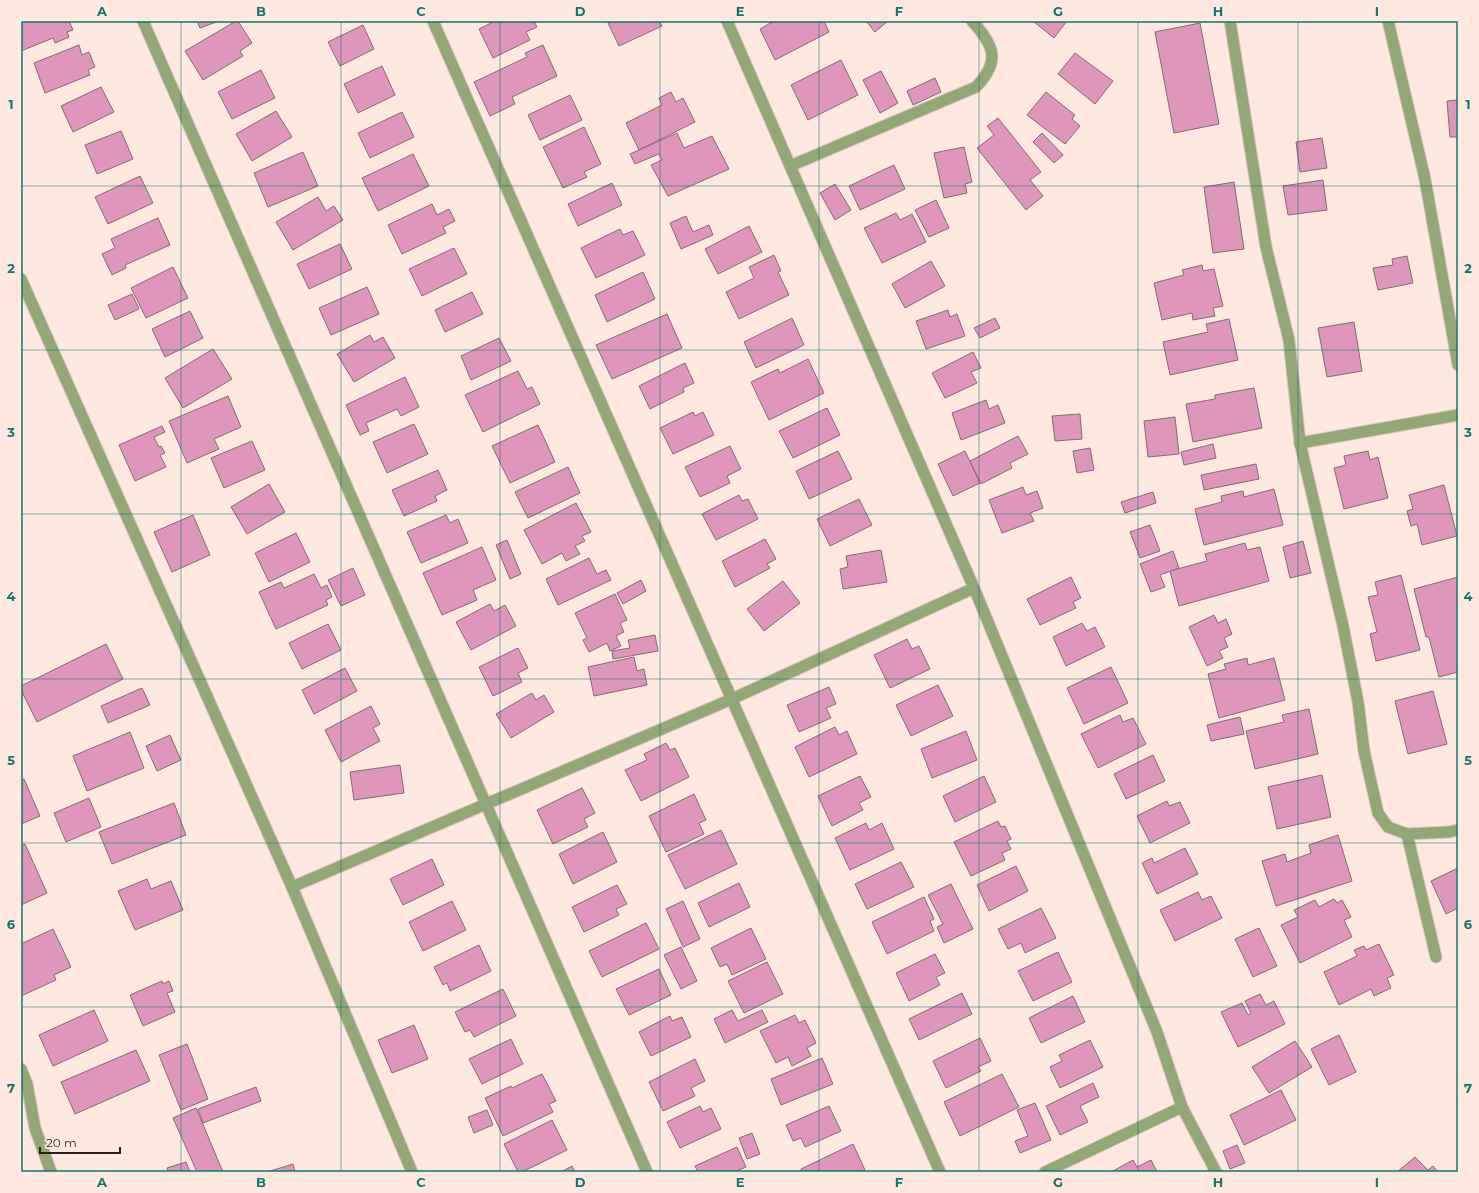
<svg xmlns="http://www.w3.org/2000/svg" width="1479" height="1193" font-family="Montserrat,sans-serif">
<rect width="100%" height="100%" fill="#fee8df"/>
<g fill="#de96ba" stroke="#876877">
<path d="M21 21H69L73 30 67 32 69 37 55 43 53 38 21 51Z"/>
<path d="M197 21H219L200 28Z"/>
<path d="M236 21H238L252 43 240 51 243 56 203 80 185 51Z"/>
<path d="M495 21H534L537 27 526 32 530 40 493 58 479 29Z"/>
<path d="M613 21H659L662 26 619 46 608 23Z"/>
<path d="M774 21H824L829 32 775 60 760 29Z"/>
<path d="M866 21H888L875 32Z"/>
<path d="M1033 21H1067L1054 38Z"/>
<path d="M1200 23 1219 124 1174 133 1155 32Z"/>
<path d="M363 25 374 49 340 66 328 42Z"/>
<path d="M79 45 82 55 89 52 95 67 88 70 90 75 45 93 34 63Z"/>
<path d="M543 45 557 76 512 97 515 104 490 116 474 82 527 57 525 53Z"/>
<path d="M1075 53 1113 81 1095 104 1058 74Z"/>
<path d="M841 60 858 95 808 120 791 85Z"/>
<path d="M382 66 395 95 358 113 344 84Z"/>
<path d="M261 70 275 98 232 119 218 92Z"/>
<path d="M881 71 898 103 880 113 863 80Z"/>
<path d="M935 78 941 92 913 105 907 91Z"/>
<path d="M101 87 114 112 73 132 61 106Z"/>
<path d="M671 92 676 102 683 98 695 122 639 150 626 123 662 105 659 98Z"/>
<path d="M1046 92 1075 115 1072 119 1080 126 1065 144 1027 115Z"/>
<path d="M570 95 582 120 540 140 528 115Z"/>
<path d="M1458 100V137H1450L1447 101Z"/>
<path d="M276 111 292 137 252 161 236 134Z"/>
<path d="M402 112 414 137 370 158 358 133Z"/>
<path d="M998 118 1041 172 1030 180 1043 196 1026 210 977 148 994 135 987 126Z"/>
<path d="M584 127 601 164 584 172 587 177 563 188 543 147Z"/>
<path d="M121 131 133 159 97 174 85 145Z"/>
<path d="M677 133 684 148 712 136 729 169 668 196 651 165 662 160 659 154 635 164 630 154Z"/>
<path d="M1042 133 1063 155 1054 163 1033 142Z"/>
<path d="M1322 138 1327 168 1300 172 1296 142Z"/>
<path d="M964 147 972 182 965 184 967 193 944 198 934 153Z"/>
<path d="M303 152 318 186 268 207 254 173Z"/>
<path d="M413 154 429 186 378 211 362 178Z"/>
<path d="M894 165 905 189 860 210 849 186Z"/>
<path d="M140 176 153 203 108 224 95 197Z"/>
<path d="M1323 180 1327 210 1288 215 1283 186Z"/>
<path d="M1234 182 1244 249 1213 253 1204 187Z"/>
<path d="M612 183 622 205 578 226 568 204Z"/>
<path d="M835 184 851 210 835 220 820 193Z"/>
<path d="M318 197 326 211 334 206 343 220 293 250 276 222Z"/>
<path d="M936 200 949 228 929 237 915 210Z"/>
<path d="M432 204 437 215 449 209 455 221 443 227 446 233 402 254 388 225Z"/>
<path d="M896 213 900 220 912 214 926 242 882 263 864 228Z"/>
<path d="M686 216 693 232 709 225 713 235 681 249 670 223Z"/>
<path d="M158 218 170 245 125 265 126 268 112 275 102 254 115 248 111 239Z"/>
<path d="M749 226 762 252 718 274 705 249Z"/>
<path d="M620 229 623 235 633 231 645 255 596 278 581 248Z"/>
<path d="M340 244 352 269 309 289 297 264Z"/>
<path d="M454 248 467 274 422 296 409 269Z"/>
<path d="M774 255 781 271 778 272 789 295 739 319 726 292 754 278 749 267Z"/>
<path d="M1407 256 1413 283 1378 290 1373 268 1393 265 1392 259Z"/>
<path d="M931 261 945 286 905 308 892 284Z"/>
<path d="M1202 265 1203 271 1214 269 1223 306 1213 308 1215 316 1193 320 1192 313 1162 320 1154 283 1184 275 1182 270Z"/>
<path d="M173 267 188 298 146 318 131 288Z"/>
<path d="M643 272 655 299 607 322 595 295Z"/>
<path d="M367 287 379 314 331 335 319 308Z"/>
<path d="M472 292 483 314 445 332 435 310Z"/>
<path d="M132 294 139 309 115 320 108 305Z"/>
<path d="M948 310 950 317 957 314 965 336 926 349 916 321Z"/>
<path d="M190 311 203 338 165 357 152 329Z"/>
<path d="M667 314 682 348 612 379 596 345Z"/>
<path d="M792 318 804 345 756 368 744 342Z"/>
<path d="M995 318 1000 328 980 338 974 328Z"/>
<path d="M1229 319 1238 360 1170 375 1163 342 1208 332 1206 324Z"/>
<path d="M1354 322 1362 371 1327 377 1318 328Z"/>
<path d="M370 335 374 342 383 337 395 358 354 382 337 354Z"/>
<path d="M499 338 511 361 471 380 461 356Z"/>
<path d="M213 349 232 379 183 408 165 378Z"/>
<path d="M973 352 981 368 971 372 977 383 945 398 932 373Z"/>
<path d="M808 359 824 393 769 420 751 382 778 369 780 373Z"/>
<path d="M685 363 694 383 683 388 684 392 650 409 639 386Z"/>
<path d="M518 371 527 389 532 387 540 404 483 432 465 395Z"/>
<path d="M405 377 419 407 401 416 397 409 366 423 369 431 360 435 346 405Z"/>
<path d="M1254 388 1262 428 1193 442 1186 404 1215 399V395Z"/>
<path d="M228 396 241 427 214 439 219 449 187 463 169 421Z"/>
<path d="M986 400 989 409 998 405 1005 423 961 440 952 413Z"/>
<path d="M827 408 840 435 793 458 779 431Z"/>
<path d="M693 412 695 416 703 412 714 435 673 454 660 428Z"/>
<path d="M1080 414 1082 439 1055 441 1052 416Z"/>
<path d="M1175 417 1179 454 1148 457 1144 421Z"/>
<path d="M414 424 428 454 387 473 373 442Z"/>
<path d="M538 425 555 462 510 483 492 446Z"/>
<path d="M162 426 165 432 154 437 159 447 161 446 165 453 160 455 166 467 135 481 119 445Z"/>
<path d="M1018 436 1028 454 1010 463 1012 468 981 484 970 461Z"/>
<path d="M252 441 265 470 224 488 211 458Z"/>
<path d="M1213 444 1216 458 1184 465 1181 452Z"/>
<path d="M730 446 741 469 727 476 730 483 700 497 685 467Z"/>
<path d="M1090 448 1094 470 1077 473 1073 451Z"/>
<path d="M838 451 852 479 809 499 796 471Z"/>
<path d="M965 451 980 483 953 496 938 464Z"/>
<path d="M1368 451 1370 460 1378 457 1388 498 1344 509 1334 468 1346 465 1344 456Z"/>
<path d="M1256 464 1259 479 1204 490 1201 475Z"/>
<path d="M568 467 580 493 528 518 515 492Z"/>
<path d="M438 470 447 490 435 496 437 501 404 516 392 490Z"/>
<path d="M269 484 285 512 247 534 231 507Z"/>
<path d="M1444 485 1457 536 1422 545 1417 524 1411 526 1407 511 1413 509 1409 495Z"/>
<path d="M1023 487 1026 495 1037 491 1043 508 1030 513 1034 521 1002 533 989 500Z"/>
<path d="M1274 489 1283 525 1204 545 1195 509 1222 502 1221 496 1243 491 1244 497Z"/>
<path d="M1153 492 1156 503 1125 513 1121 502Z"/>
<path d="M739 495 742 501 748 499 758 519 716 540 702 514Z"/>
<path d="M859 499 872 525 830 546 817 519Z"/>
<path d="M576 503 591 532 582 536 585 541 575 546 580 554 566 561 562 553 542 564 524 530Z"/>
<path d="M193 515 210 555 172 572 154 532Z"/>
<path d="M446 515 450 523 458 519 468 543 421 563 407 532Z"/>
<path d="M1150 525 1160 551 1140 558 1130 532Z"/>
<path d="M296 533 310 562 269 582 255 553Z"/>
<path d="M765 539 776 559 767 564 770 568 735 587 722 561Z"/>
<path d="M507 540 521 574 510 579 496 545Z"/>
<path d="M1303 541 1311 573 1290 578 1283 547Z"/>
<path d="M1245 543 1247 550 1260 547 1269 581 1179 606 1170 571 1207 561 1205 554Z"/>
<path d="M482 547 496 580 473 590 477 600 442 615 423 573Z"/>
<path d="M881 550 887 582 843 589 840 569 848 567 846 556Z"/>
<path d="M1173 551 1179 568 1160 575 1165 587 1151 592 1140 564Z"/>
<path d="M589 558 597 574 606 570 611 580 558 605 546 579Z"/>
<path d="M353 568 365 595 341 606 328 580Z"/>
<path d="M314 574 321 588 327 585 332 597 326 600 328 605 276 629 259 592 281 582 284 588Z"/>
<path d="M1401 575 1420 650 1376 661 1370 634 1377 632 1368 597 1378 595 1375 582Z"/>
<path d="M1071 577 1081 598 1073 602 1076 608 1040 625 1027 599Z"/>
<path d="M1458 577V672L1439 677 1429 637H1426L1414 589Z"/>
<path d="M641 580 646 591 623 604 617 593Z"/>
<path d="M783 581 800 603 764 631 747 609Z"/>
<path d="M615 594 627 620 620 623 624 632 616 636 621 646 610 651 607 643 589 652 583 640 587 638 575 613Z"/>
<path d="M490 604 494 611 505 605 516 626 471 650 456 622Z"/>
<path d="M1214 615 1218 623 1226 619 1232 634 1224 638 1228 647 1219 651 1223 658 1207 666 1189 627Z"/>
<path d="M1082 623 1087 631 1095 627 1105 647 1066 666 1053 637Z"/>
<path d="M328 624 341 650 302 669 289 643Z"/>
<path d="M655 635 658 651 613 659 612 651 630 648 628 640Z"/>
<path d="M907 639 912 649 919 646 930 669 890 688 874 655Z"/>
<path d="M106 644 123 679 37 722 21 690V686Z"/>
<path d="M518 648 528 668 518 673 522 682 493 696 479 667Z"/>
<path d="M634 657 637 671 644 669 647 685 594 696 588 667Z"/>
<path d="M1247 658 1248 665 1274 658 1285 700 1219 718 1208 674 1226 669 1224 664Z"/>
<path d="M1111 667 1128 703 1084 724 1067 688Z"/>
<path d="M345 668 357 691 314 714 302 690Z"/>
<path d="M938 685 953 716 911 736 896 705Z"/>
<path d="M829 687 836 704 826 708 831 718 799 732 787 705Z"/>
<path d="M142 688 150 705 108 723 101 706Z"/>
<path d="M1433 691 1447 744 1408 754 1395 701Z"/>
<path d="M532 693 536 700 544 695 554 712 511 738 496 714Z"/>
<path d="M371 706 380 724 373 728 380 741 341 762 325 730Z"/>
<path d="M1309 709 1318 754 1255 769 1246 731 1284 722 1282 715Z"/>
<path d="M1120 715 1123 722 1133 718 1146 744 1098 768 1081 734Z"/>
<path d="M1240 717 1244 734 1211 741 1207 725Z"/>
<path d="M835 727 839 735 847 731 857 754 809 777 795 747Z"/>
<path d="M966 731 977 760 932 778 921 749Z"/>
<path d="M130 732 144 768 87 791 73 756Z"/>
<path d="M170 735 181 760 157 771 146 746Z"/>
<path d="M666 743 670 750 675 748 689 777 641 801 625 770 647 760 644 754Z"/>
<path d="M1153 755 1165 781 1126 799 1114 774Z"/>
<path d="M400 765 404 793 354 800 350 772Z"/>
<path d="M1322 775 1331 817 1277 829 1268 787Z"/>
<path d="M860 776 871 797 859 803 863 810 832 826 818 796Z"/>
<path d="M984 776 996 802 955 822 943 796Z"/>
<path d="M24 779 40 816 21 824V780Z"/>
<path d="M582 788 595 813 584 819 588 827 553 844 537 810Z"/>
<path d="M694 794 706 820 699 823 704 834 666 852 649 816Z"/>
<path d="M89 798 101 827 66 842 54 813Z"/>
<path d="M1167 801 1169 806 1180 802 1190 823 1150 843 1137 816Z"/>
<path d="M174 803 186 835 112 864 99 832Z"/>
<path d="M998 821 1001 827 1005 826 1011 839 1007 841 1011 849 1002 853 1005 860 971 876 954 842Z"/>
<path d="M866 823 869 830 882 823 894 849 850 870 835 838Z"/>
<path d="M721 830 737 864 685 889 668 855Z"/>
<path d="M603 832 617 862 573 884 559 854Z"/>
<path d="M1338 835 1352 881 1276 906 1262 861 1285 854 1287 862 1311 853 1309 845Z"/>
<path d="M25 844 47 893 21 905V846Z"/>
<path d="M1185 848 1198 874 1157 894 1142 863 1152 858 1154 863Z"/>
<path d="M432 859 444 885 403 905 390 879Z"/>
<path d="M901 862 914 887 867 909 855 884Z"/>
<path d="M1016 866 1028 891 989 911 977 885Z"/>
<path d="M1458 868V908L1446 914 1431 881Z"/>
<path d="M147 879 151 889 171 881 183 910 135 930 118 891Z"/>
<path d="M739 883 750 907 709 927 698 903Z"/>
<path d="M951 884 973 929 944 943 937 927 943 924 928 895Z"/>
<path d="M617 885 627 904 616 909 619 915 584 932 572 907Z"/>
<path d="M1198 892 1202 900 1211 896 1222 918 1175 941 1160 910Z"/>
<path d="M924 897 934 919 930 921 934 931 887 954 872 922Z"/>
<path d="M1334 899 1337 903 1342 900 1351 917 1344 920 1352 937 1300 963 1281 925 1298 917 1294 910 1315 900 1319 907Z"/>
<path d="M452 901 466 930 423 951 409 922Z"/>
<path d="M683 901 700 939 683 947 666 909Z"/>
<path d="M1041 908 1056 938 1025 953 1021 943 1008 949 998 929Z"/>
<path d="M646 923 659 949 602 977 589 951Z"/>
<path d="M751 928 766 959 732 975 727 964 720 967 711 948Z"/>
<path d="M1259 928 1277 966 1253 977 1235 939Z"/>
<path d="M53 929 71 967 54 975 56 980 21 996V939L23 943Z"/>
<path d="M1379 944 1394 975 1387 978 1391 988 1374 996 1371 989 1339 1005 1324 972 1357 956 1354 950 1364 946 1366 950Z"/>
<path d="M479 945 491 971 450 991 447 983 443 985 434 967Z"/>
<path d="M681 947 697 981 681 989 664 955Z"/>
<path d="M1058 952 1072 982 1033 1001 1018 971Z"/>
<path d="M935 954 945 973 936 977 940 985 909 1001 896 973Z"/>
<path d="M767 962 783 994 744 1013 728 981Z"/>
<path d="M659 969 671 995 629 1015 616 989Z"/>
<path d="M162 981 163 984 169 981 173 991 167 993 175 1012 143 1026 130 995Z"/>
<path d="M503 989 516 1016 474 1037 470 1030 465 1032 455 1012Z"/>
<path d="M962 993 972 1014 919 1040 909 1019Z"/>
<path d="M1260 994 1266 1005 1274 1001 1285 1024 1238 1047 1221 1012 1242 1003 1248 1015 1251 1013 1245 1001Z"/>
<path d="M1073 996 1085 1022 1041 1043 1029 1018Z"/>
<path d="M94 1010 108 1041 53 1066 39 1035Z"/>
<path d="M732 1010 738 1021 762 1010 768 1022 725 1043 714 1019Z"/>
<path d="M795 1015 799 1023 805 1020 816 1043 807 1048 811 1056 792 1066 788 1057 776 1063 760 1031Z"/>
<path d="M670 1016 672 1021 682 1017 691 1037 651 1056 639 1032Z"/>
<path d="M414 1025 428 1059 392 1073 378 1040Z"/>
<path d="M1339 1035 1356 1072 1329 1085 1311 1049Z"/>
<path d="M980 1038 991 1061 978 1067 981 1071 946 1088 933 1061Z"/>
<path d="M511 1039 523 1064 482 1084 469 1059Z"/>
<path d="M1090 1040 1103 1067 1060 1088 1050 1067 1062 1061 1059 1055Z"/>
<path d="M1295 1041 1312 1067 1269 1093 1252 1067Z"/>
<path d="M187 1044 208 1099 181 1110 159 1055Z"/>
<path d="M136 1050 150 1081 75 1114 61 1082Z"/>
<path d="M822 1058 833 1084 781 1105 771 1079Z"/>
<path d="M695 1059 705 1081 691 1088 695 1096 663 1111 649 1082Z"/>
<path d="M542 1074 556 1101 549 1104 553 1112 503 1136 485 1098 511 1086 512 1088Z"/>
<path d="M1002 1074 1019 1107 960 1136 944 1102Z"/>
<path d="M1093 1083 1099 1097 1080 1106 1088 1122 1060 1135 1046 1106Z"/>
<path d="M256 1087 261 1101 203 1123 198 1109Z"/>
<path d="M1281 1090 1296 1120 1244 1145 1230 1115Z"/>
<path d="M1035 1103 1051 1140 1020 1153 1015 1141 1028 1136 1017 1110Z"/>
<path d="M700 1106 703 1112 711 1108 721 1129 680 1148 667 1122Z"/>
<path d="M829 1106 841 1131 805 1147 801 1138 793 1141 786 1125Z"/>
<path d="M196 1108 223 1172H197L173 1118Z"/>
<path d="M487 1110 493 1125 474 1133 468 1117Z"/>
<path d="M552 1120 567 1150 522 1172H518L504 1144Z"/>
<path d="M752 1133 760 1154 747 1159 739 1138Z"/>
<path d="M853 1144 865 1170 861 1172H802L801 1169Z"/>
<path d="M1237 1145 1245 1163 1230 1169 1223 1151Z"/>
<path d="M737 1147 746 1167 734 1172H698L695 1166Z"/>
<path d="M1415 1157 1428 1170 1433 1166 1438 1172H1397Z"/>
<path d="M1133 1160 1137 1167 1151 1160 1157 1172H1111Z"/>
<path d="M186 1162 190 1172H168L167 1168Z"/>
<path d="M293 1164 295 1172H267Z"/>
<path d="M572 1166 575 1172H561Z"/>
</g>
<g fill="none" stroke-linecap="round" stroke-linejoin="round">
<g stroke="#d8c4bb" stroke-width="13">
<g id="minor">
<path d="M143 21 647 1172"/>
<path d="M433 21 940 1172"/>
<path d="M727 21 974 588 1157 1032 1182 1107 1045 1172"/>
<path d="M1230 21 1266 247 1289 340 1300 443 1343 626 1358 702 1364 751 1378 813 1388 827 1407 834 1449 832 1458 830"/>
<path d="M1388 21 1425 179 1458 365"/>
<path d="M790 166 976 87C1001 61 994 45 972 21"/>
<path d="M21 279 292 887 412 1172"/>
<path d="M1300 443 1458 415"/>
<path d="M1407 834 1436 957"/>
<path d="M292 887 732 699 974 588"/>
<path d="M21 1069 27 1084 35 1128 51 1172"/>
<path d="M1182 1107 1216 1172"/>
</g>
</g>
<use href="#minor" stroke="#92a676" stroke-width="11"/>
</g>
<path fill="none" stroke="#0f766e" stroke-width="1" stroke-opacity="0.55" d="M181 21V1172M341 21V1172M500 21V1172M660 21V1172M819 21V1172M979 21V1172M1138 21V1172M1298 21V1172M21 186H1458M21 350H1458M21 514H1458M21 679H1458M21 843H1458M21 1007H1458"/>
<rect width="1479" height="1193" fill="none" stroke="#fee8df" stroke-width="44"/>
<path d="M40 1147v6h80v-6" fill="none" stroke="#2b1e19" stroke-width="2"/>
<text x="46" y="1147" font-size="12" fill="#2b1e19" stroke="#fee8df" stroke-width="3" paint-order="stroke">20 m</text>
<rect x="22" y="22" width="1435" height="1149" fill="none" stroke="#0f766e" stroke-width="1.5"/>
<g font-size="13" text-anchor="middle" font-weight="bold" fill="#0f766e">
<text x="102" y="16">A</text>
<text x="261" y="16">B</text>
<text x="421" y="16">C</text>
<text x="580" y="16">D</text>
<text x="740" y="16">E</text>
<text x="899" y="16">F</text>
<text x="1058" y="16">G</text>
<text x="1218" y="16">H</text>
<text x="1377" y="16">I</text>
<text x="11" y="109">1</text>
<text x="1468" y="109">1</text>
<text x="11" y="273">2</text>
<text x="1468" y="273">2</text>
<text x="11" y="437">3</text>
<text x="1468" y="437">3</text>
<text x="11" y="601">4</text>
<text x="1468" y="601">4</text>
<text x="11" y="765">5</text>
<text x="1468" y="765">5</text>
<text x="11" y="929">6</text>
<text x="1468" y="929">6</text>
<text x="11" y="1093">7</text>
<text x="1468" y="1093">7</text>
<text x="102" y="1187">A</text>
<text x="261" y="1187">B</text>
<text x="421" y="1187">C</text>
<text x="580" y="1187">D</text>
<text x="740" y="1187">E</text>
<text x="899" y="1187">F</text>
<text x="1058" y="1187">G</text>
<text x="1218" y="1187">H</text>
<text x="1377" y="1187">I</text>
</g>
</svg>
